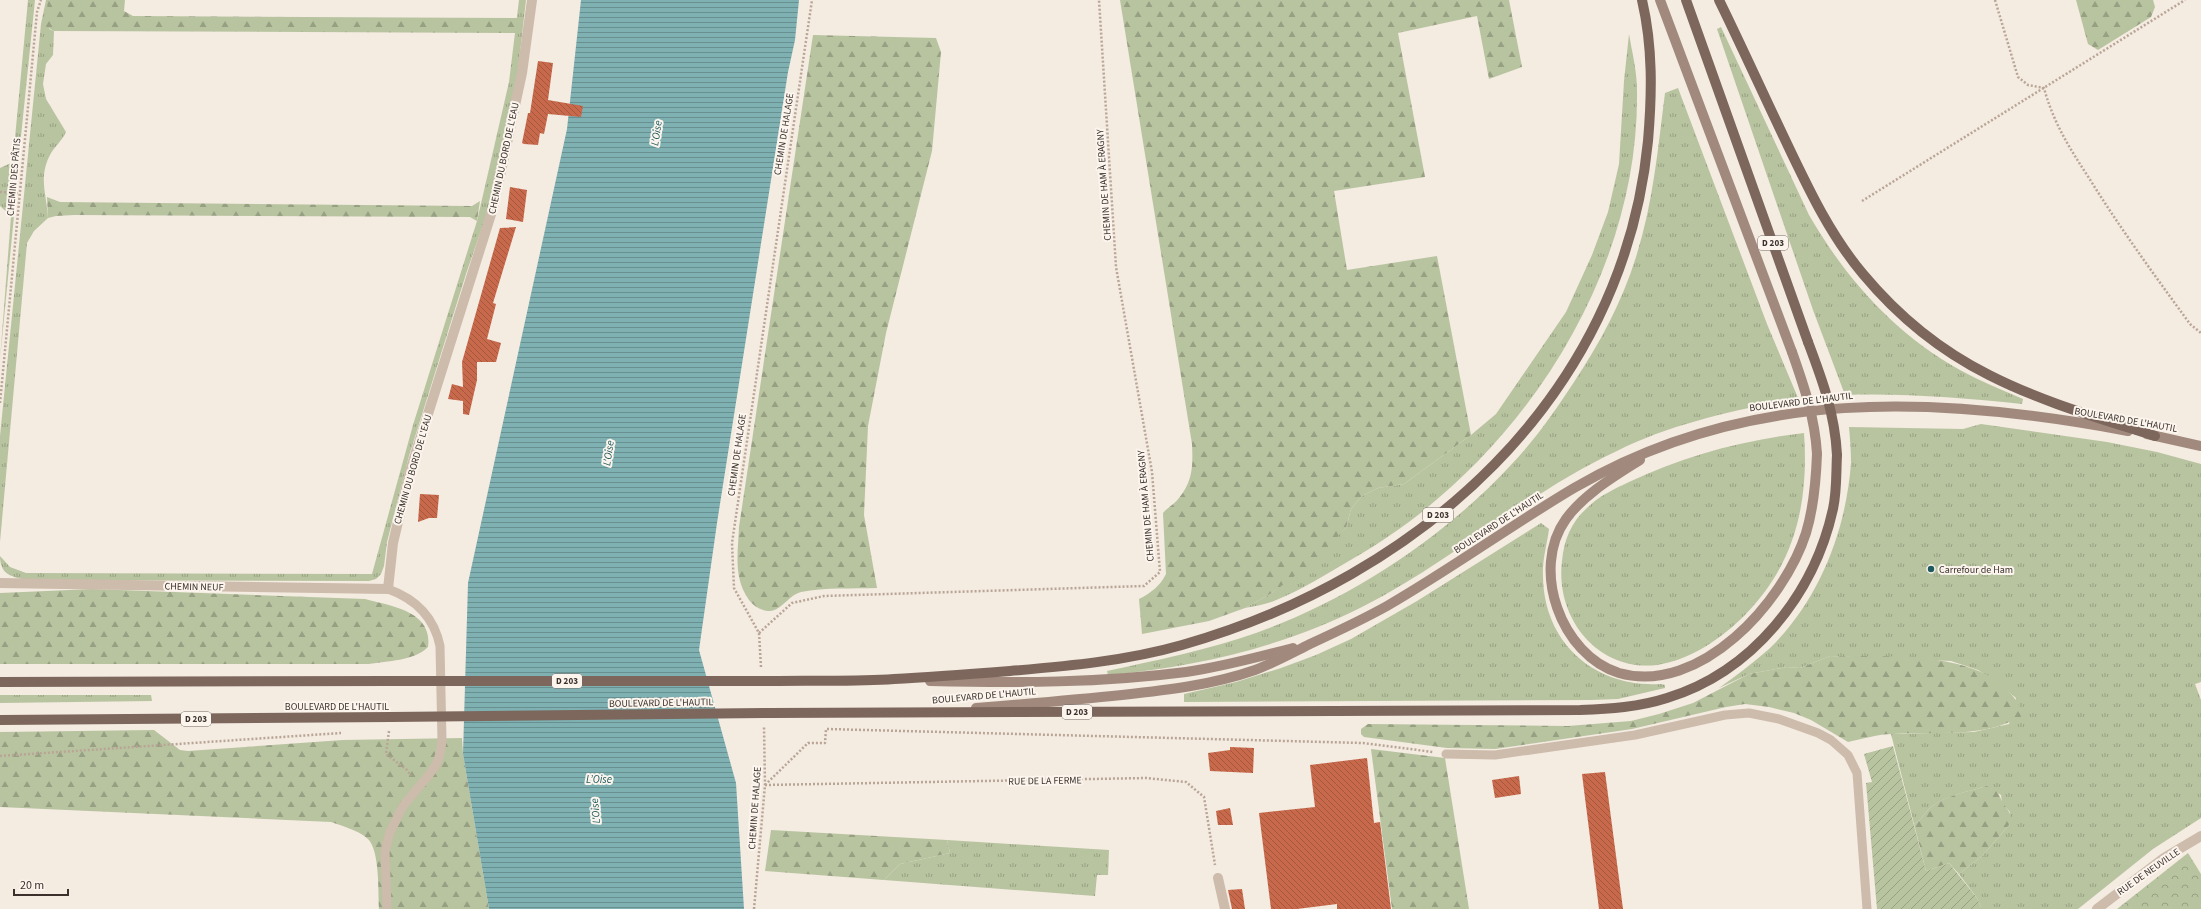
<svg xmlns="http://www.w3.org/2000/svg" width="2201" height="909" font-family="'Source Sans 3',sans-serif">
<defs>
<pattern id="grass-tufts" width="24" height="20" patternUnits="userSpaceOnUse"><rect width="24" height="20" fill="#b8c4a0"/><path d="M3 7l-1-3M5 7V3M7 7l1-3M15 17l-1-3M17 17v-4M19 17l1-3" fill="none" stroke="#97a083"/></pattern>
<pattern id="forest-firs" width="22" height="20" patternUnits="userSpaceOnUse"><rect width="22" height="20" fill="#b8c4a0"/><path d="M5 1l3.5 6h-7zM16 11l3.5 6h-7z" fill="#97a083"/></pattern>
<pattern id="park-crowns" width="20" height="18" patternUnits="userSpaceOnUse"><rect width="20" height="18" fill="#b8c4a0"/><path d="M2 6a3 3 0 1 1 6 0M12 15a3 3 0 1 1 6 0" fill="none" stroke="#97a083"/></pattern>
<pattern id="garden-furrows" width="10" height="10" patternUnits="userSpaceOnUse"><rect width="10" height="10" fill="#b8c4a0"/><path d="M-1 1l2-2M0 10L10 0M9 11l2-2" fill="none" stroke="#97a083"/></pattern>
<pattern id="water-rules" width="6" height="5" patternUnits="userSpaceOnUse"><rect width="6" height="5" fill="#7fb0b2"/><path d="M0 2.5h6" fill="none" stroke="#699091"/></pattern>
<pattern id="building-back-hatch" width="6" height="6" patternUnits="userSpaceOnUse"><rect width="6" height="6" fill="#c8694b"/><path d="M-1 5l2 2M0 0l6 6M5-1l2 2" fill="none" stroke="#a4573f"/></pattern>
</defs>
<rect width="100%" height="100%" fill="#f4ebe1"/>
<g fill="url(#grass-tufts)">
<path d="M28 0H35L17 175 9 186V199L15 205 0 360 11 216 0 206V168L11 163 13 159Z"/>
<path d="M46 0H48L49 29 54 31 53 55 46 64 43 84 46 99 66 132C62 141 54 147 50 155 38 178 47 195 48 218L34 231 27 243 0 542V436L41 24Z"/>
<path d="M519 0H526L516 88 487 213 466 274 409 456 387 542 384 566 381 574 376 579 369 581 28 580C12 577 0 575 0 556L10 567 26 573 372 574 413 425 477 221 509 82Z"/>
<path d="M1721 27 1809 215C1846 279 1895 334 1960 370 1980 381 2002 390 2023 399L2022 404C1963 398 1904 393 1845 395L1813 310 1717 29Z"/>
<path d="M1629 34C1632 52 1637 71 1637 90 1640 279 1515 466 1354 558 1328 573 1302 590 1274 601 1265 605 1254 606 1245 608L1272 593 1346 528 1351 509 1362 496 1378 488 1404 484 1471 435 1496 414 1566 312 1592 255 1608 212 1619 164 1624 81Z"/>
<path d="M1678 88 1767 324 1798 398C1737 410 1673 423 1617 451 1527 493 1451 562 1362 607 1283 647 1197 667 1108 675L1107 671C1157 660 1208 650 1256 633 1349 600 1443 538 1510 466 1535 440 1555 411 1574 382 1600 343 1622 302 1636 257 1653 204 1658 148 1665 93Z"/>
<path d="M1981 424 2107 442 2157 452 2201 464V682L2195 684 2201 700V818L2153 849 2078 909H1982L1977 898 1959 874 1982 856 2010 824V812L2002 803 2001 795 1986 786C1968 792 1947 795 1931 807 1924 813 1922 820 1914 824L1891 734 1974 732 2009 724 2016 698 1997 682 1978 670 1951 661 1830 656 1800 668 1787 667 1749 674 1719 688C1736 676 1753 663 1769 649 1819 601 1846 531 1851 463 1851 451 1850 439 1849 427L1963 429Z"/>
<path d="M1804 433C1809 503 1795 564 1745 615 1722 638 1691 660 1657 665 1598 672 1555 618 1562 561 1564 540 1571 522 1587 508 1599 496 1614 489 1629 482 1684 456 1743 440 1804 433Z"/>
<path d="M1541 523 1549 529C1547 545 1542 560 1543 577 1544 644 1596 688 1661 684L1665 685V688L1618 699 1591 700 1184 702V694L1236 682 1281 668 1316 655 1351 639 1417 601Z"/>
<path d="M0 695H151L152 701 0 703Z"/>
<path d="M947 840 1109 850 1108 875H1097L1095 896 884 880 900 864 950 853Z"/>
</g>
<g fill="url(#forest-firs)">
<path d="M48 0H125L124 11 133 16 518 18 516 33 54 31 45 26Z"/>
<path d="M1120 0H1509L1522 67 1489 79 1477 16 1398 33 1425 177 1334 191 1347 270 1437 256 1471 435 1404 484 1378 488 1362 496 1351 509 1346 528 1312 563 1272 593 1245 608 1209 621 1142 634 1139 599C1151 593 1160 586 1166 574L1163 513C1168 507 1175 504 1179 498 1193 481 1193 465 1192 444Z"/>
<path d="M2076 0H2153L2155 7 2151 17 2098 50 2088 44Z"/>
<path d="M813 35 936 38 941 52 932 151 886 333 868 426 864 515 877 588C853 589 825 587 801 592 789 595 782 610 770 611 761 611 755 607 749 600 733 577 738 554 739 527Z"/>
<path d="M47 197 60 202 472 206 480 201 477 221 470 217 74 215 56 216 48 218Z"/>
<path d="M92 589 365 599C391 606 433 611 428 647 414 661 387 661 369 664H0V593Z"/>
<path d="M1830 656C1891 658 1996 646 2024 715 1983 739 1938 731 1893 734 1878 734 1862 739 1848 742L1811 720 1794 713 1769 707 1745 704 1726 707 1632 729 1495 749 1447 748 1364 737 1361 734V729L1368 724 1568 726 1631 721 1659 714 1693 703 1749 674 1787 667 1800 668Z"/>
<path d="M154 730 180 750 188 751 343 740 462 738 463 754 489 909H379C378 892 380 851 368 839 358 830 342 826 331 822L0 807V732Z"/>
<path d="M1371 749 1445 758 1469 909H1392Z"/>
<path d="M1986 786C1999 789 1998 794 2003 803 2008 811 2013 814 2010 824L1982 856 1959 874 1949 863 1926 871 1914 824C1922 820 1924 813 1931 807 1946 795 1968 792 1986 786Z"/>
<path d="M771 830 947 840 950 853 900 864 884 880 765 871Z"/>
</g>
<path fill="url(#park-crowns)" d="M2188 853 2201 874V909H2117Z"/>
<path fill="url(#garden-furrows)" d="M1893 746 1926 871 1949 863 1977 898 1982 909H1877L1866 783 1872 782 1864 754Z"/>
<path fill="url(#water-rules)" d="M581 0H799L795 40 788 72 717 523 699 650 736 783 744 909H489L463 754 468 583 567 129Z"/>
<g fill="url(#building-back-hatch)">
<path d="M538 61 553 63 548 100 583 106 581 117 548 114 544 134 540 133 538 145 524 144 522 143 528 113H530Z"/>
<path d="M510 187 527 190 523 222 506 219Z"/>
<path d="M516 227 493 303 496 304 487 339 501 343 496 362H477V380L469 415 463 414V401L448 399 452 384 463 387 462 362 500 228Z"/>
<path d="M420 494 439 495 437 518H429L418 522Z"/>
<path d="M1230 747 1254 748 1253 773 1210 771 1208 753 1230 750Z"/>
<path d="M1367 758 1374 823 1380 822 1391 909H1337V904L1297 909H1271L1259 813 1315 807 1310 765Z"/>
<path d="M1605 772 1623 909H1599L1582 774Z"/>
<path d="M1519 776 1521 794 1495 798 1492 780Z"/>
<path d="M1230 808 1233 825H1218L1216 811Z"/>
<path d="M1242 889 1245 909H1232L1228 890Z"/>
</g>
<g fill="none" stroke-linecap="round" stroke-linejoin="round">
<g stroke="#b9a596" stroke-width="2.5" stroke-dasharray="2 2" stroke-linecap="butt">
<path d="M1995 0 2018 77 2028 85 2044 88C2053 122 2070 149 2089 178 2120 228 2155 276 2190 324L2201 333"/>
<path d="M0 192 20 193"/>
<path d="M1862 201 2185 0"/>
<path d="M0 403 35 33 37 12 41 0"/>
<path d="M759 633 792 603 824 596 1144 586 1160 572 1152 472 1116 267 1099 0"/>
<path d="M761 667 759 633 734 588 732 543 812 0"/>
<path d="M827 729 1363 743 1433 752"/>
<path d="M389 731 386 754 407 770 411 776"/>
<path d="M0 756 341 733"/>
<path d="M765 785 1146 778 1186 782 1204 797 1215 865"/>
<path d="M765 785 808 743H825L826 729"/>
<path d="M754 909 765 785 764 726"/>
</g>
<g stroke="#cdbbac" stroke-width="9">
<path d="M1446 754 1495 755 1635 735 1725 715 1749 713 1779 719 1818 733 1831 740 1848 755 1857 773 1867 909"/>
<path d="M387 909 385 851 390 832 403 806 428 776 436 765 440 754 442 741 440 646C434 617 416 599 388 589"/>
</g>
<g stroke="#cdbbac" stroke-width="10">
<path d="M0 583 388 589 393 543 410 471 493 208 522 73 532 0"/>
<path d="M1218 878 1225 909"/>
<path d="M2097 909 2164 858 2201 836"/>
</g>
<g stroke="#a18a7d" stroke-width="10">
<path d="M1660 0 1792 352"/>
<path d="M2147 434 2201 446"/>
<path d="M1640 460C1615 476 1584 494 1566 519 1530 569 1561 655 1619 673 1700 696 1784 602 1806 533 1814 507 1816 481 1817 454"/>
<path d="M930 681C1016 683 1101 683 1186 672 1222 667 1258 657 1293 648"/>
<path d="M976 708C1025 704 1074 700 1122 695 1167 690 1212 685 1255 670 1274 663 1292 653 1310 644 1336 632 1362 620 1387 606 1451 569 1510 526 1574 488 1747 387 1937 395 2128 431"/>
</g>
<g stroke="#7d675c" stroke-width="10">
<path d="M1686 0 1808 342"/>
<path d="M1719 0C1743 49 1765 98 1789 148 1810 192 1831 236 1863 274 1898 316 1941 351 1989 375 2042 402 2099 418 2155 436"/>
<path d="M771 681C812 680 853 682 894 679 932 677 971 674 1010 671 1068 666 1126 661 1182 645 1419 578 1623 398 1648 141 1652 94 1653 47 1642 0"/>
<path d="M0 682 391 681"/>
<path d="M768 713 1580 710C1610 709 1639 707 1667 698 1752 672 1814 595 1833 509 1837 491 1836 473 1837 455"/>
<path d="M0 720 391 717"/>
</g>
<path stroke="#a18a7d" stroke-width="10" d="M1792 352C1804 386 1815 418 1817 454"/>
<g stroke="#7d675c" stroke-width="10">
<path d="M1808 342C1822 379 1835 414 1837 455"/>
<path d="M391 681H771"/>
<path d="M391 717 768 713"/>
</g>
</g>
<circle fill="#1f5a5e" stroke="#fbf5ee" stroke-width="1.5" cx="1931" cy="569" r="4"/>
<g text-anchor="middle" stroke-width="4" stroke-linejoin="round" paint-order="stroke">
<g fill="#fbf5ee" stroke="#756b66" stroke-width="1">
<rect x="1758" y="236" width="30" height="14" rx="3"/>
<rect x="1423" y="508" width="30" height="14" rx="3"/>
<rect x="552" y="674" width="30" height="14" rx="3"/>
<rect x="1062" y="705" width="30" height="14" rx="3"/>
<rect x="181" y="712" width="30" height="14" rx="3"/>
</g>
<g font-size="9" font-weight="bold" fill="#3b302b">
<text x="1773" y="246">D 203</text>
<text x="1438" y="518">D 203</text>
<text x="567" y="684">D 203</text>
<text x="1077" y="715">D 203</text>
<text x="196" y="722">D 203</text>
</g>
<g font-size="10" fill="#3b302b" stroke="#fbf5ee">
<text transform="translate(783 134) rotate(-81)" y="4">CHEMIN DE HALAGE</text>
<text transform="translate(503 158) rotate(-78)" y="4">CHEMIN DU BORD DE L'EAU</text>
<text transform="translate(13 177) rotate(-85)" y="4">CHEMIN DES PÂTIS</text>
<text transform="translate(1103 185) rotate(-94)" y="4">CHEMIN DE HAM À ERAGNY</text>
<text transform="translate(1801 401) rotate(-7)" y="4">BOULEVARD DE L'HAUTIL</text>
<text transform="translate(2126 419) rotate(10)" y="4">BOULEVARD DE L'HAUTIL</text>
<text transform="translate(736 455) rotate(-82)" y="4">CHEMIN DE HALAGE</text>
<text transform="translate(412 469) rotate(-74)" y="4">CHEMIN DU BORD DE L'EAU</text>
<text transform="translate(1145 506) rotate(-95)" y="4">CHEMIN DE HAM À ERAGNY</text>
<text transform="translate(1498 522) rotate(-33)" y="4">BOULEVARD DE L'HAUTIL</text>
<text transform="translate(194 586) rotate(1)" y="4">CHEMIN NEUF</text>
<text transform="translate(984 695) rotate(-5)" y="4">BOULEVARD DE L'HAUTIL</text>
<text transform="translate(661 702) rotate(-1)" y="4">BOULEVARD DE L'HAUTIL</text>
<text x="337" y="710">BOULEVARD DE L'HAUTIL</text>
<text transform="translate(1045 780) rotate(-1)" y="4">RUE DE LA FERME</text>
<text transform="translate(754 808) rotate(-86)" y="4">CHEMIN DE HALAGE</text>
<text transform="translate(2148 871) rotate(-35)" y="4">RUE DE NEUVILLE</text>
</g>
<g font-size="10" fill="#3b302b" stroke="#fbf5ee" text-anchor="start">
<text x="1939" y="573">Carrefour de Ham</text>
</g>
<g font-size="11" font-style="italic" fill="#1f5a5e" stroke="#fbf5ee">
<text transform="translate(656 133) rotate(-81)" y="4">L'Oise</text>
<text transform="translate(608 453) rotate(-81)" y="4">L'Oise</text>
<text x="599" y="783">L’Oise</text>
<text transform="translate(595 811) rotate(-95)" y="4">L'Oise</text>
</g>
</g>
<path d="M14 889v6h54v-6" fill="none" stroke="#3b302b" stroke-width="2"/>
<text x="20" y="889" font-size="12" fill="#3b302b" stroke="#fbf5ee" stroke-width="3" paint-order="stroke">20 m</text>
</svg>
